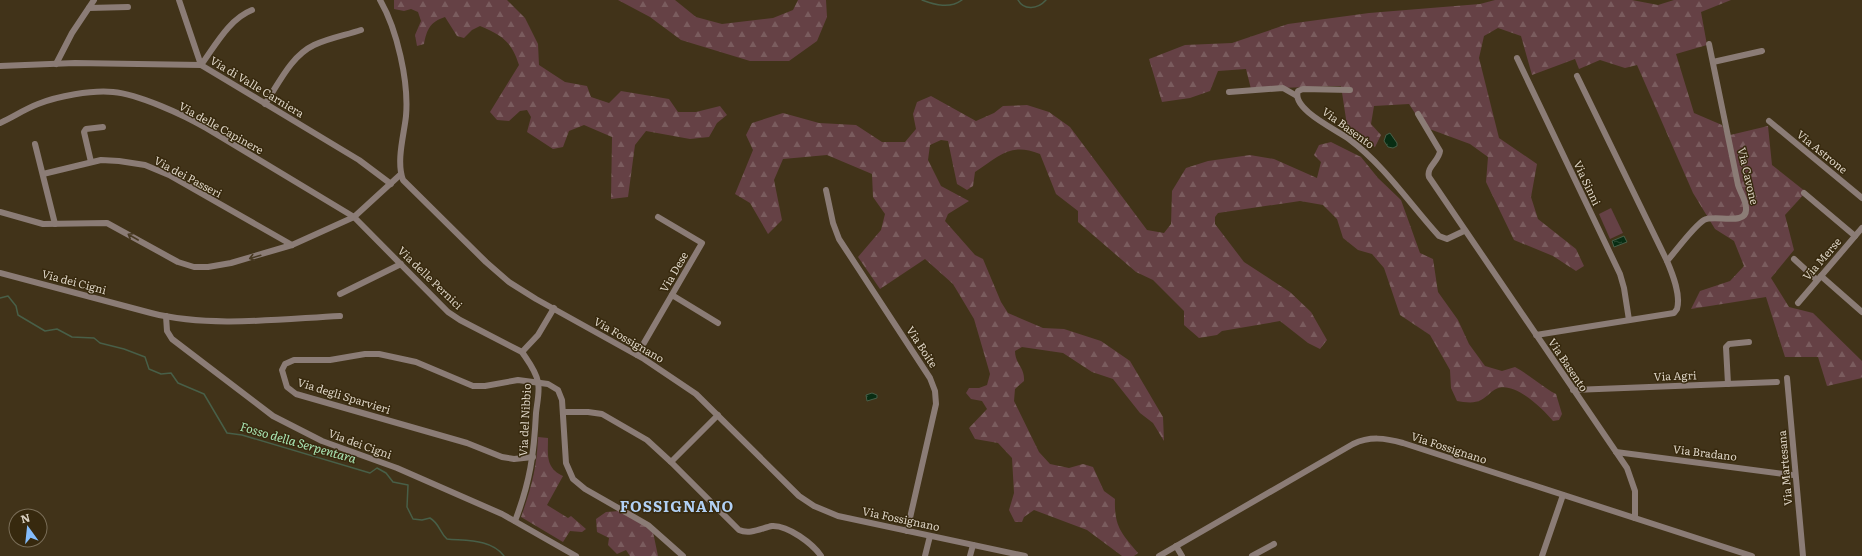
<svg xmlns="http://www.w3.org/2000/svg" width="1862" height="556" font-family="Literata,serif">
<defs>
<pattern id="forest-firs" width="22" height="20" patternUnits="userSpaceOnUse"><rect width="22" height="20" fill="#654145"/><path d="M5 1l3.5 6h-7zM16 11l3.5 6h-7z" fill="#7a5c5e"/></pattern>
<pattern id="water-ripples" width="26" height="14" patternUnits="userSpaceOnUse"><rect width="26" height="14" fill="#082d13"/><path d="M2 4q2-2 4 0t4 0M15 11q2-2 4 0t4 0" fill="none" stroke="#2b4b34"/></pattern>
</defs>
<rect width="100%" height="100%" fill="#413319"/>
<path fill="#654145" d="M1611 208 1623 233 1610 239 1599 214Z"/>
<g fill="url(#forest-firs)">
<path d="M394 0H507L525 18 538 44 539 65 565 82 587 86 591 97 609 103 621 91 669 99 678 112H696L720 106 727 115 717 123 709 137 690 139 646 131 635 145 628 197 611 199 612 137 584 125 569 131 563 147 553 149 527 132 531 117 527 110 520 111 509 121 497 120 490 112 519 65C511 41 503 36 480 26L472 30 464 38 457 36 445 17C430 22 427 29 424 44L417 46 415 35 421 21 418 12 411 9 404 11 394 9Z"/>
<path d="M618 0H675L696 17 722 24 773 18 793 10 798 0H826L827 17 817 41 789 61H750L681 40 650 17Z"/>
<path d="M1495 0H1632L1658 5 1674 0H1731L1701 12 1707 45 1676 54 1694 113 1722 125 1726 136 1768 126 1772 165 1806 192 1785 215 1794 250 1771 278 1789 307 1813 313 1862 361V378L1827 386 1818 357H1785L1766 297 1691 309 1700 291 1730 281 1744 266 1734 241 1715 229 1693 193 1637 65 1625 68 1600 60 1579 69 1575 59 1532 75 1521 36 1498 28 1484 36 1479 58 1499 138 1537 164 1531 197 1538 219 1576 249 1584 266 1576 271 1553 256 1514 240 1486 182 1488 157 1470 144 1424 127 1409 104 1374 106 1371 124 1381 135 1375 147 1348 132 1341 86 1251 89 1246 69 1218 71 1210 91 1190 98 1162 102 1149 59 1185 45 1232 43 1288 24 1369 13 1480 4Z"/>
<path d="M931 96 976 121 994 113 1003 106 1027 105 1049 112 1070 127 1147 230 1164 233 1171 224 1172 191 1186 168 1208 161 1250 155 1274 159 1317 178 1321 162 1314 155 1319 145 1331 142 1361 157 1378 178 1401 200 1420 253 1433 259 1438 292 1458 320 1469 344 1485 366 1502 371 1515 367C1530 375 1541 386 1556 394L1562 414 1559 420 1553 421C1543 409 1514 380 1496 389 1491 391 1487 397 1481 400 1474 404 1464 402 1457 401L1451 388 1450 370 1430 335 1400 315 1384 268 1372 254 1358 250 1343 238 1337 219 1323 205 1300 201 1218 213 1215 217V224L1244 262 1290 292 1311 312 1327 340 1320 349 1308 343 1280 321 1222 331 1217 335 1199 338 1184 325V311L1153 280 1136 272 1078 222V211L1056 194 1040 154C1010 142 1000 156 975 172L973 186 967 190 957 184 948 141 941 140 930 145 928 160 941 186 969 201 948 214 945 221 975 255 983 259 1001 302 1008 313 1043 328 1064 329 1101 341 1130 361 1163 417 1164 441 1153 423 1140 413 1113 379 1092 372 1063 353 1022 347 1015 351C1015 364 1025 367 1024 381L1015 389 1014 401 1039 452 1050 464 1069 468 1083 464 1093 467 1104 491 1115 499C1114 526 1121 533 1138 553L1134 556H1122L1087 530 1034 510 1024 517 1022 522H1015L1009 510 1014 493 1012 458 998 443 975 439 969 428 987 409 982 401 971 399 966 393 969 388H979L987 385 990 374 974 319 953 284 925 259 880 289 858 257 881 230 885 214 873 197 872 174 827 155 783 159 774 180 782 220 768 234 750 203 735 194 753 150 746 135 752 123 783 113 819 123 856 125 882 142H905L916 129 913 114 917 102Z"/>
<path d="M538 437 548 438C548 454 545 468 563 476L547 505 568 518 571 516 586 529 582 532 570 531 563 542 521 517C531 489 537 467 538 437Z"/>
<path d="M619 511 649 527 653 532 658 556H630L626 550 617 554 608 545 609 538 597 532 596 519 606 512Z"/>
</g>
<g fill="url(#water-ripples)" stroke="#485f48">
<path d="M1390 133 1397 143V146L1393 148 1388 147 1384 141 1386 135Z"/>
<path d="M1624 236 1627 242 1614 247 1612 241Z"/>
<path d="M872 393 877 395V398L867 401 866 395Z"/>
</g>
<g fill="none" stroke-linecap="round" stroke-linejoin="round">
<g stroke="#485f48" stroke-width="1.5">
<path d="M922 0C935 5 950 9 962 0"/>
<path d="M1018 0C1024 11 1038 9 1046 0"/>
<path d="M0 298 8 296 16 306 18 315 45 331 57 329 72 337 94 338 100 343 124 349 145 357 149 369 161 374 171 373 178 383 204 394 227 433 242 435 370 473 377 468 386 473 393 482 408 485 407 507 413 519 422 520 430 518C440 524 439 532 447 539 467 541 491 539 504 556"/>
</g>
<g stroke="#8b7c76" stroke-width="6">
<path d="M179 0 201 65"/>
<path d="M380 0C397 29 409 82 406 116 404 135 396 161 403 180L486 262 509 282 536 299 644 359 696 394 799 496 814 506 838 516 1025 556"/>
<path d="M89 8 128 7"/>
<path d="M1517 58 1620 274 1624 288 1629 320"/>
<path d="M1713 62 1762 51"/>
<path d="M56 64 72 33 94 0"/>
<path d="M201 65C215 46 229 19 252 10"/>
<path d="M0 66 75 63 201 65 359 160 391 184"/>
<path d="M1577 76 1667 261"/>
<path d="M1350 90 1303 89 1298 91C1291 109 1337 130 1349 139 1385 166 1409 203 1439 236L1447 239 1464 231"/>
<path d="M1229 92 1283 88 1297 96"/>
<path d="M265 104C279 83 291 56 314 45 329 38 346 35 361 30"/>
<path d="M1418 114 1440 151C1439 161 1426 167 1429 177L1627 468 1635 491V518"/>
<path d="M1769 121 1862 198"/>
<path d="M0 123C13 117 25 109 38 104 58 96 91 90 113 92 138 94 184 115 206 128L354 217 448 312 460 320 522 352"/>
<path d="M35 144 55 224"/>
<path d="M91 162 84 132 86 129 103 127"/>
<path d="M43 174 101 160 119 161 145 165 169 175 292 245"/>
<path d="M826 190 833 223 839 239 930 378 935 391 936 404 907 531"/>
<path d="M1804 193 1855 236"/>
<path d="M0 212 43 224 107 223 178 262 194 267H208L231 263 292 245 354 217 401 174"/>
<path d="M1794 259 1817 280"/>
<path d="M0 273 151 313C210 328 280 319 340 316"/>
<path d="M1821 276 1862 312"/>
<path d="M340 294 401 264"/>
<path d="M672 295 718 323"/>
<path d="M1798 303 1862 228"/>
<path d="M166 316 167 331 172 339 273 416 322 441 397 468 502 514 576 556"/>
<path d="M1536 335 1674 313 1677 309C1681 295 1673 275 1667 261 1676 251 1693 227 1704 220 1714 214 1748 227 1746 208 1746 200 1740 192 1738 185L1709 44"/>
<path d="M637 355 702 243 658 217"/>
<path d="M1787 378 1803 556"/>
<path d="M1728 384 1726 347 1729 344 1749 342"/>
<path d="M1573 390 1777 382"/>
<path d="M563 412H588L602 414 647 440 671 462 739 530C750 535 762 528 772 526 788 525 813 544 821 556"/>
<path d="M1616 452 1792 475"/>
<path d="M533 457 514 459 502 457 467 443 296 394 287 387 282 370 285 364 294 360H330L365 354H379L416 362 473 386H485L518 380 548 384 558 390 562 400 566 463 573 479 585 489 648 525 683 556"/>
<path d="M671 462 718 415"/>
<path d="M515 521C530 482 534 454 536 413 537 403 540 391 538 382 536 371 528 361 522 352L538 335 554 308"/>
<path d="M1176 546 1182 556"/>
<path d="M925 556 930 536"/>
<path d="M970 556 973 545"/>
<path d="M1159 556 1353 444C1370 436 1385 438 1403 443L1752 556"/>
<path d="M1252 556 1274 544"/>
<path d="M1542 556 1563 495"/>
</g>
</g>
<defs><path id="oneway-shaft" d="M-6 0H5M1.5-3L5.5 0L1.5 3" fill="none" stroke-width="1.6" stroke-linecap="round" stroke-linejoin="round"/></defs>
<g stroke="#483a23">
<use href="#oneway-shaft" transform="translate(133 237) rotate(-150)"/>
<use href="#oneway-shaft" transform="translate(255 257) rotate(164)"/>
</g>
<g text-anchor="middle" stroke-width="3" stroke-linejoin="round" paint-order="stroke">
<g font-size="11" fill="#dcd3c4" stroke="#37290e">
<text transform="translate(257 87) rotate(31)" y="4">Via di Valle Carniera</text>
<text transform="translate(221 128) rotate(29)" y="4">Via delle Capinere</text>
<text transform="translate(1348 128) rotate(36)" y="4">Via Basento</text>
<text transform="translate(1822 152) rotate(39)" y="4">Via Astrone</text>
<text transform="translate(1748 176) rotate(77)" y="4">Via Cavone</text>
<text transform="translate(188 177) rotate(28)" y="4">Via dei Passeri</text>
<text transform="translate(1587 183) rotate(65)" y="4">Via Sinni</text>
<text transform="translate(1822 259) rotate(-49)" y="4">Via Merse</text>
<text transform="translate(674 272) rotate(-60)" y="4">Via Dese</text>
<text transform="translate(430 278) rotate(44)" y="4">Via delle Pernici</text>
<text transform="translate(74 282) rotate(15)" y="4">Via dei Cigni</text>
<text transform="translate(629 340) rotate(30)" y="4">Via Fossignano</text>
<text transform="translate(922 347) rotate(57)" y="4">Via Boite</text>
<text transform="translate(1568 365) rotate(56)" y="4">Via Basento</text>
<text transform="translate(1675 376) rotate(-2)" y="4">Via Agri</text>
<text transform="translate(344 396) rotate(17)" y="4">Via degli Sparvieri</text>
<text transform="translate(525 420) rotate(-87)" y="4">Via del Nibbio</text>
<text transform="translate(360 444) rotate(20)" y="4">Via dei Cigni</text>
<text transform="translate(1449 448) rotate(18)" y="4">Via Fossignano</text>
<text transform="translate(1705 453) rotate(7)" y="4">Via Bradano</text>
<text transform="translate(1785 468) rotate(-95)" y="4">Via Martesana</text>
<text transform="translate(901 519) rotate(12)" y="4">Via Fossignano</text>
</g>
<g font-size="12" font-style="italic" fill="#aae7b5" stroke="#37290e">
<text transform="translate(298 443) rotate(16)" y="4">Fosso della Serpentara</text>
</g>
<g font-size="15" font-weight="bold" letter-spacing="1" fill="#b1d0f4" stroke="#37290e">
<text x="677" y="512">FOSSIGNANO</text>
</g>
</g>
<g transform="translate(28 528) rotate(345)"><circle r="19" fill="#37290e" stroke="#796d57"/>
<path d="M0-3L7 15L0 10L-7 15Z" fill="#84bcfb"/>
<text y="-6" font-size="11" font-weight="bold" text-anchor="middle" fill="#dcd3c4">N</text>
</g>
</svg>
